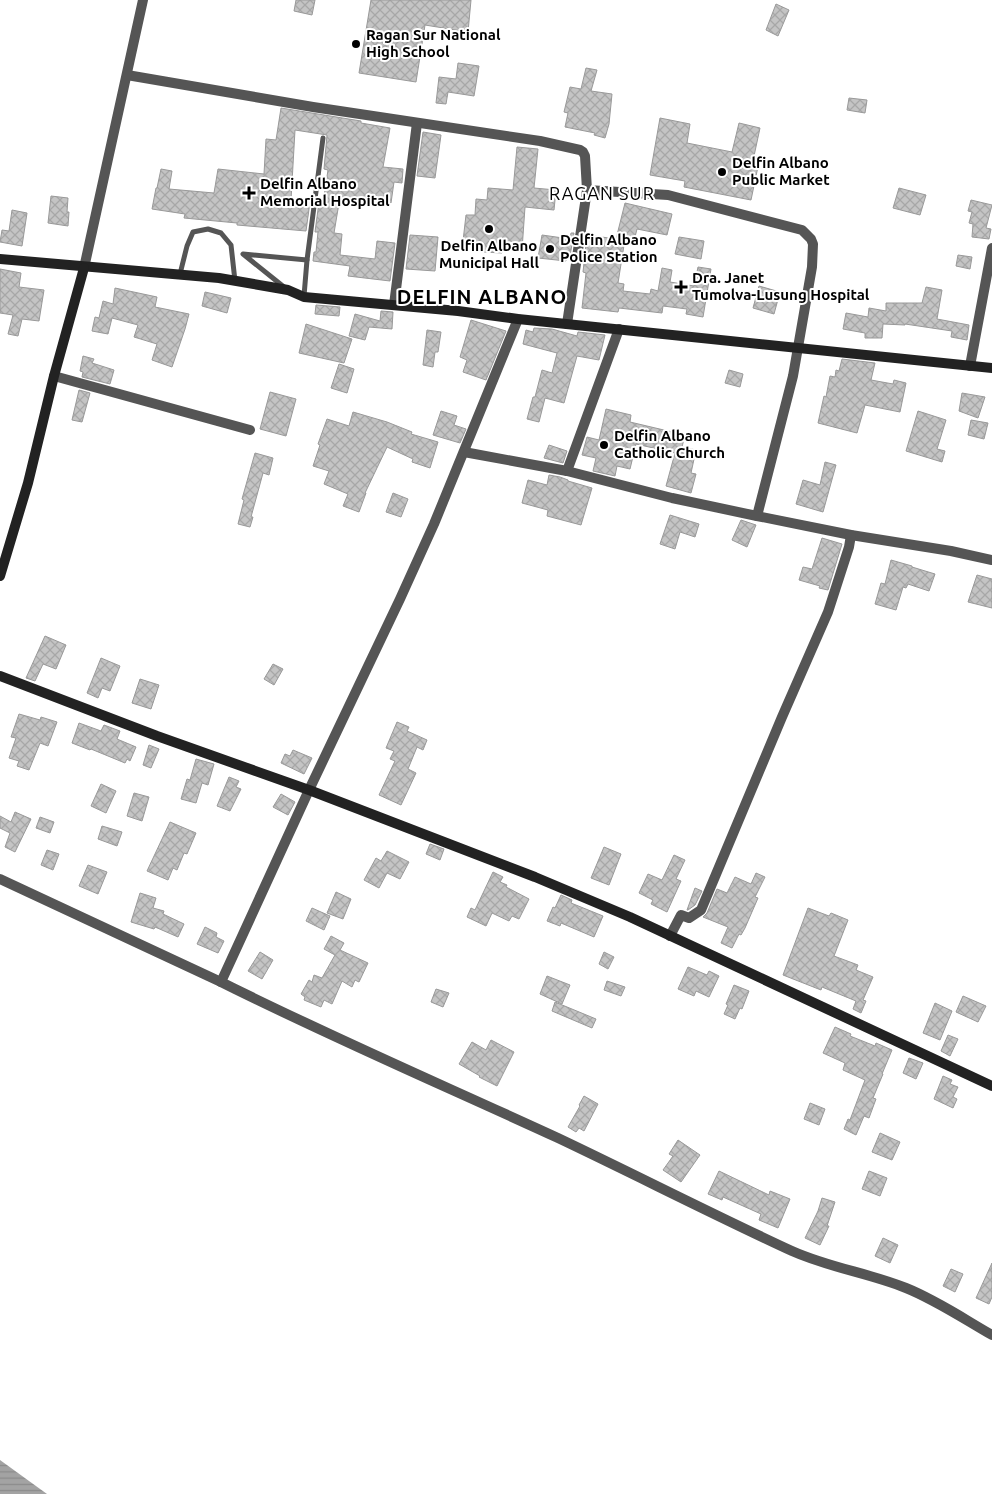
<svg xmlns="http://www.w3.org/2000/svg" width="992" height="1494" font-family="Ubuntu,sans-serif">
<defs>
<pattern id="water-rules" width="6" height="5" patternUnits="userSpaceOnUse" patternTransform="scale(1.25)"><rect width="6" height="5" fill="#a3a3a3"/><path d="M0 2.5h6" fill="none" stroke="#8b8b8b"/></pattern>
<pattern id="building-cross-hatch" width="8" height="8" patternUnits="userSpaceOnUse" patternTransform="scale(1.25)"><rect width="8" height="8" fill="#c4c4c4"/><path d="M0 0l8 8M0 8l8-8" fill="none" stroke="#a7a7a7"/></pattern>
</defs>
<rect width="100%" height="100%" fill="#fff"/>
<path fill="url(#water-rules)" d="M0 1460 47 1494H0Z"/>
<g fill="url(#building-cross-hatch)" stroke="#999">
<path d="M296 0H315L312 15 294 11Z"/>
<path d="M371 0H471L468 32 425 25 416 82 359 73Z"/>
<path d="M776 4 789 10 778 36 766 30Z"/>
<path d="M458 63 479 66 474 96 448 92 446 104 436 103 439 77 456 79Z"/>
<path d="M586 68 597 70 591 91 612 94 609 124 605 138 594 135 595 133 565 127 568 113 564 112 570 87 581 89Z"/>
<path d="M849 98 867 100 865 113 847 110Z"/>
<path d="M281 108 361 121V123L390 128 383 167 403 169 402 183 394 182 391 203 352 199 351 205 339 203 334 233 342 234 340 255 375 259 377 241 395 243 390 281 348 276 350 266 313 261 314 252H316L318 232H315L319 202 323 203 328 170 324 169 327 135 295 130 291 200 310 202 306 231 237 225V223L184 218 185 214 152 209 156 188H157L161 169 172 171 169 189 214 193 218 169 264 174 266 139 276 140Z"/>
<path d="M660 118 690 124 687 143 732 152 739 123 760 128 754 156 760 157 751 200 684 187 685 181 650 175Z"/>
<path d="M423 132 441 135 435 178 417 176Z"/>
<path d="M517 147 538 149 534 188 556 190 554 210 525 207 522 250 503 249 502 253 484 252V243L463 241 466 215H475L476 199 487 200 488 188 513 190Z"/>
<path d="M899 188 926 195 920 215 893 208Z"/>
<path d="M51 196 68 198 67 212H69L68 226 48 223Z"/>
<path d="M971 200 992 205 986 228 991 229 989 239 972 237 973 224 969 223 972 212 968 211Z"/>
<path d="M625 203 672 214 667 235 637 229 634 241 625 239 618 283 624 284 623 291 650 294 651 289 658 291 662 268 672 270 670 282 694 286 698 267 711 269 703 317 686 314 687 309 663 306 662 313 619 308 618 312 582 308 586 273 583 272 587 235 616 239Z"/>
<path d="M12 210 27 213 22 246 0 242 2 230 9 231Z"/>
<path d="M571 233H574L570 256H567L566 261 538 258 542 235 570 239Z"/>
<path d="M410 235 438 237 435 271 406 269Z"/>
<path d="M679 237 704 241 701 259 675 254Z"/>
<path d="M958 255 972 257 970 269 956 266Z"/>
<path d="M0 269 21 273 19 287 44 290 39 321 22 319 18 336 8 334 13 315 0 313Z"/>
<path d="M759 286 780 292 774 314 753 308Z"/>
<path d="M926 287 942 290 937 319 969 325 967 340 951 337 952 331 905 324V325L883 324 882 338H865V333L843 329 846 313 868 317 869 308 886 311V303H922Z"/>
<path d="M115 288 157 297 155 307 189 314 185 329 172 367 152 360 157 344 134 337 138 325 112 318 108 334 92 331 95 317 99 318 103 301 113 304Z"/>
<path d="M205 292 231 298 227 313 202 306Z"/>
<path d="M316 305 340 307 339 316 315 314Z"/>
<path d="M381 311 393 312 392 329 369 327 365 340 349 336 355 314 380 321Z"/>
<path d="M471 320 506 331 486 380 463 372 467 360 460 357Z"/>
<path d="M306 324 352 339 344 363 299 353Z"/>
<path d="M534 328 552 329 577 336 578 332 605 335 599 360 577 356 564 403 545 398 539 422 527 419 533 397H535L542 370 552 373 557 353 523 344 526 330 533 332Z"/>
<path d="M427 330 441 332 438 352H435L433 367 423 365Z"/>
<path d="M83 356 94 359 92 363 114 370 110 384 82 377 83 372 80 371Z"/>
<path d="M842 359 875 363 871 380 893 384 894 380 906 383 900 412 865 405 857 433 818 423 824 396 826 397 830 376 835 377 836 370 839 371Z"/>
<path d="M339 364 354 369 347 393 331 388Z"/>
<path d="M729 370 743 374 740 387 725 383Z"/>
<path d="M79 390 90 393 82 422 72 420Z"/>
<path d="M270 392 296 399 286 436 260 429Z"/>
<path d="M962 393 985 397 978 418 959 411Z"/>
<path d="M606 409 631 415 630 422 685 435 682 447 696 450 691 473 696 474 691 493 666 486 675 453 636 444 630 469 617 466 615 476 593 471 596 458 582 455 587 437 599 440Z"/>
<path d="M441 411 457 416 454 425 466 429 460 443 433 435Z"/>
<path d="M918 411 946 420 937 449 945 451 942 462 906 451Z"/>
<path d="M353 412 387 422 412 432 411 434 438 442 430 468 412 462 413 459 387 447 365 493H366L359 512 343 506 348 494 324 484 329 471 313 466 320 445 318 444 327 419 349 426Z"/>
<path d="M971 420 988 423 984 439 968 435Z"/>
<path d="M549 445 567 451 563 463 544 458Z"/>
<path d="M255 453 273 458 269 475 263 473 251 517H253L250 527 238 524 244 500 242 499Z"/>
<path d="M825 462 836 465 823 512 796 504 803 480 820 485Z"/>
<path d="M549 475 560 477 568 480V481L592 488 581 525 547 516 548 510 522 503 528 480 547 485Z"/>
<path d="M393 493 408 499 401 517 386 512Z"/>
<path d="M670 515 699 524 695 537 680 532 675 549 660 544Z"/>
<path d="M741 520 756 525 747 547 732 540Z"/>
<path d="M822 538 842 544 828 590 819 588 820 586 799 580 803 567 812 569Z"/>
<path d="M891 560 912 566V567L935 574 929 591 908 584 906 588 903 587 896 610 875 604 881 583 885 584Z"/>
<path d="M977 575 992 579V608L968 602Z"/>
<path d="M45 636 66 645 56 669 43 664 35 681 26 678Z"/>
<path d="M101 658 120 666 110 691 102 688 98 698 87 693Z"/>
<path d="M273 664 283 669 274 685 264 679Z"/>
<path d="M140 679 159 685 151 709 132 703Z"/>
<path d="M19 714 40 720 41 717 57 722 48 746 40 743 29 770 17 766 19 761 9 758 16 738 11 737Z"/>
<path d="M397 722 409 727 407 731 427 740 423 750 417 747 408 769 416 773 401 805 379 795 395 761 390 759 394 751 386 748Z"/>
<path d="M79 723 101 731 104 725 120 731 117 739 136 747 130 761 127 759 125 763 91 749 90 750 72 743Z"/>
<path d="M149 745 159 749 151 768 143 765Z"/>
<path d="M293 750 312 758 304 774 281 763 285 754 290 756Z"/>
<path d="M196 759 214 764 208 785 202 783 196 803 181 799 187 779 190 780Z"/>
<path d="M229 777 239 781 236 787 241 789 230 811 217 806Z"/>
<path d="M101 784 116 791 106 813 91 806Z"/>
<path d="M134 793 149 797 142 821 127 816Z"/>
<path d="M281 794 295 802 288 815 273 807Z"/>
<path d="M15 812 31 819 15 852 5 847 10 833 0 828V816L11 822Z"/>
<path d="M40 817 54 822 50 833 36 828Z"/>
<path d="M170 822 196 833 187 854 184 853 177 870 173 868 168 880 147 871Z"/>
<path d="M102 826 122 832 117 846 98 839Z"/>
<path d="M430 844 444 849 440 860 426 854Z"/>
<path d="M604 847 621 854 609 885 591 878Z"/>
<path d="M47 850 59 854 53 870 41 865Z"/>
<path d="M387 851 409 862 400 879 387 873 379 888 364 880 376 858 381 861Z"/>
<path d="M674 855 685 860 676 879 681 881 667 912 651 904 653 900 639 893 648 874 662 880Z"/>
<path d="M88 865 107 872 98 894 79 886Z"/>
<path d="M493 872 503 877 500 882 507 885 506 887 529 899 519 919 512 916 509 921 492 913 486 926 467 917 471 908 475 910Z"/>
<path d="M756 873 765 877 755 897 758 898 745 928 741 935 739 934 732 948 721 943 728 927 703 917 707 913 717 889 727 893 735 877 751 884Z"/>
<path d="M695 888 702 891 695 905 688 910H687Z"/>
<path d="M336 892 351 899 343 919 327 913Z"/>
<path d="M140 893 156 898 153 908 164 911 163 914 184 924 178 937 155 927 154 929 131 922Z"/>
<path d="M561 895 572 900 571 903 603 916 594 937 561 923 560 926 547 921 553 907 555 908Z"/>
<path d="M312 908 330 916 324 930 306 921Z"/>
<path d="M808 908 829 916 831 913 848 920 834 956 858 965 856 970 873 977 863 1000 866 1001 861 1013 853 1009 856 1001 822 987 821 990 783 975Z"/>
<path d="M205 927 217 933 216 937 224 941 218 953 197 944Z"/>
<path d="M331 936 344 943 340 950 368 963 359 982 355 980 352 987 342 981 332 1004 324 1000 321 1007 304 1000 305 997 301 994 309 980 312 982 314 975 322 978 335 955 324 949Z"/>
<path d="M260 952 273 960 262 979 248 971Z"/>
<path d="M604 952 614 957 608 969 599 964Z"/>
<path d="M688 967 707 975 709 971 719 976 709 997 696 991 694 996 678 989Z"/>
<path d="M547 976 570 985 562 1004 540 994Z"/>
<path d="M607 981 625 987 621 996 604 990Z"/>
<path d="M734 985 749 991 742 1009 740 1008 735 1019 724 1014 728 1005 726 1004Z"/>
<path d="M436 989 449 993 443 1007 431 1002Z"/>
<path d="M963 996 986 1006 978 1022 956 1012Z"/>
<path d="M555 1002 596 1019 592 1028 552 1011Z"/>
<path d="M935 1003 952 1011 940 1040 923 1033Z"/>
<path d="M835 1027 851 1034 850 1036 875 1046 876 1043 892 1050 882 1074H883L873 1098 876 1099 869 1118 864 1116 856 1135 844 1129 848 1119 850 1120 865 1080 843 1070 845 1063 823 1053Z"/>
<path d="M948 1035 958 1039 950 1056 941 1051Z"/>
<path d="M491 1040 514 1052 497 1086 479 1077 480 1076 459 1064 472 1042 486 1050Z"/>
<path d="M909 1058 923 1063 916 1079 903 1073Z"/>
<path d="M943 1076 952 1080 950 1084 958 1087 953 1097 957 1099 953 1108 934 1099Z"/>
<path d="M584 1096 598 1104 584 1131 579 1128 576 1132 568 1127 580 1106 579 1105Z"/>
<path d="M810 1103 825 1109 819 1125 804 1119Z"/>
<path d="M880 1133 900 1142 892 1160 872 1152Z"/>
<path d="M678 1140 700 1155 681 1182 663 1170 673 1156 669 1154Z"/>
<path d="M719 1171 769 1195 770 1191 790 1199 778 1228 759 1220 761 1214 723 1197 722 1200 708 1194Z"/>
<path d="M869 1171 887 1178 880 1196 862 1189Z"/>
<path d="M822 1198 835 1202 827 1226H829L820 1245 805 1238 818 1211Z"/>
<path d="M883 1238 898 1245 890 1263 875 1256Z"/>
<path d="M992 1263V1297L989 1304 976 1298Z"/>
<path d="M951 1269 963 1274 955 1292 943 1286Z"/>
</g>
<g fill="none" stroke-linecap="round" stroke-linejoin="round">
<g stroke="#555" stroke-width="5">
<path d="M180 274 187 246 193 232 208 229 221 233 231 245 235 281"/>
<path d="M284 287 243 254 307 260"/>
<path d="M304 296 307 260 323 138"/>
</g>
<g stroke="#555" stroke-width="10">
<path d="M127 75 313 107 540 141 580 150 583 152 585 156 587 190 567 324"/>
<path d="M587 190 668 195 802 230 811 239 813 244 812 267 793 376 757 516"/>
<path d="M84 268 143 0"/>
<path d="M394 305 417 123"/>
<path d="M518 319 434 524 400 599 309 790 221 982C331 1037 445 1086 558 1138 636 1175 714 1215 792 1251 830 1268 869 1273 906 1288 936 1300 964 1319 992 1335"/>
<path d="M970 366 992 248"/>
<path d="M54 376 250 430"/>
<path d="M464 452 567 471 672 498 757 516 851 535 951 551 992 560"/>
<path d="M567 471 619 329"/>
<path d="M0 879 221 982"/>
<path d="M670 936 681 915 689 918 701 910 782 717 828 612 849 547 851 535"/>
</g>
<g stroke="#222" stroke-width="10">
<path d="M0 259 219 278 288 290 304 297 458 311 518 319 992 368"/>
<path d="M0 576 28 483 54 376 84 268"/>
<path d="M0 676 157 736 309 790 535 877 630 917 992 1086"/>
</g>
</g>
<g fill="#000" stroke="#fff" stroke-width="2">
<circle cx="356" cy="44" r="5"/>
<circle cx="722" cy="172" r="5"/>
<path d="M246.5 185.5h5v5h5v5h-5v5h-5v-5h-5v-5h5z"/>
<circle cx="489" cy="229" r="5"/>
<circle cx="550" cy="249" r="5"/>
<path d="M678.5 279.5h5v5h5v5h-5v5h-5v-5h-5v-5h5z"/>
<circle cx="604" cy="445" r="5"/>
</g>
<g text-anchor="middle" stroke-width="4" stroke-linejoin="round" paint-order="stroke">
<g font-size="15" font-weight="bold" fill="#000" stroke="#fff" text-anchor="start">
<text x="366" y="40">Ragan Sur National<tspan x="366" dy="17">High School</tspan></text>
<text x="732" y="168">Delfin Albano<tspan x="732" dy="17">Public Market</tspan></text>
<text x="260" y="189">Delfin Albano<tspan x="260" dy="17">Memorial Hospital</tspan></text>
<text x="560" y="245">Delfin Albano<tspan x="560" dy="17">Police Station</tspan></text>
<text x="489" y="251" text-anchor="middle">Delfin Albano<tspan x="489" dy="17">Municipal Hall</tspan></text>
<text x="692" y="283">Dra. Janet<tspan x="692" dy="17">Tumolva-Lusung Hospital</tspan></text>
<text x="614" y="441">Delfin Albano<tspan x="614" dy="17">Catholic Church</tspan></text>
</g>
<g font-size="18" letter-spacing="1" fill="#000" stroke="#fff">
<text x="602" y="200">RAGAN SUR</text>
</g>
<g font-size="20" font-weight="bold" letter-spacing="1" fill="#000" stroke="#fff">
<text x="482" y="304">DELFIN ALBANO</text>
</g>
</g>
</svg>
